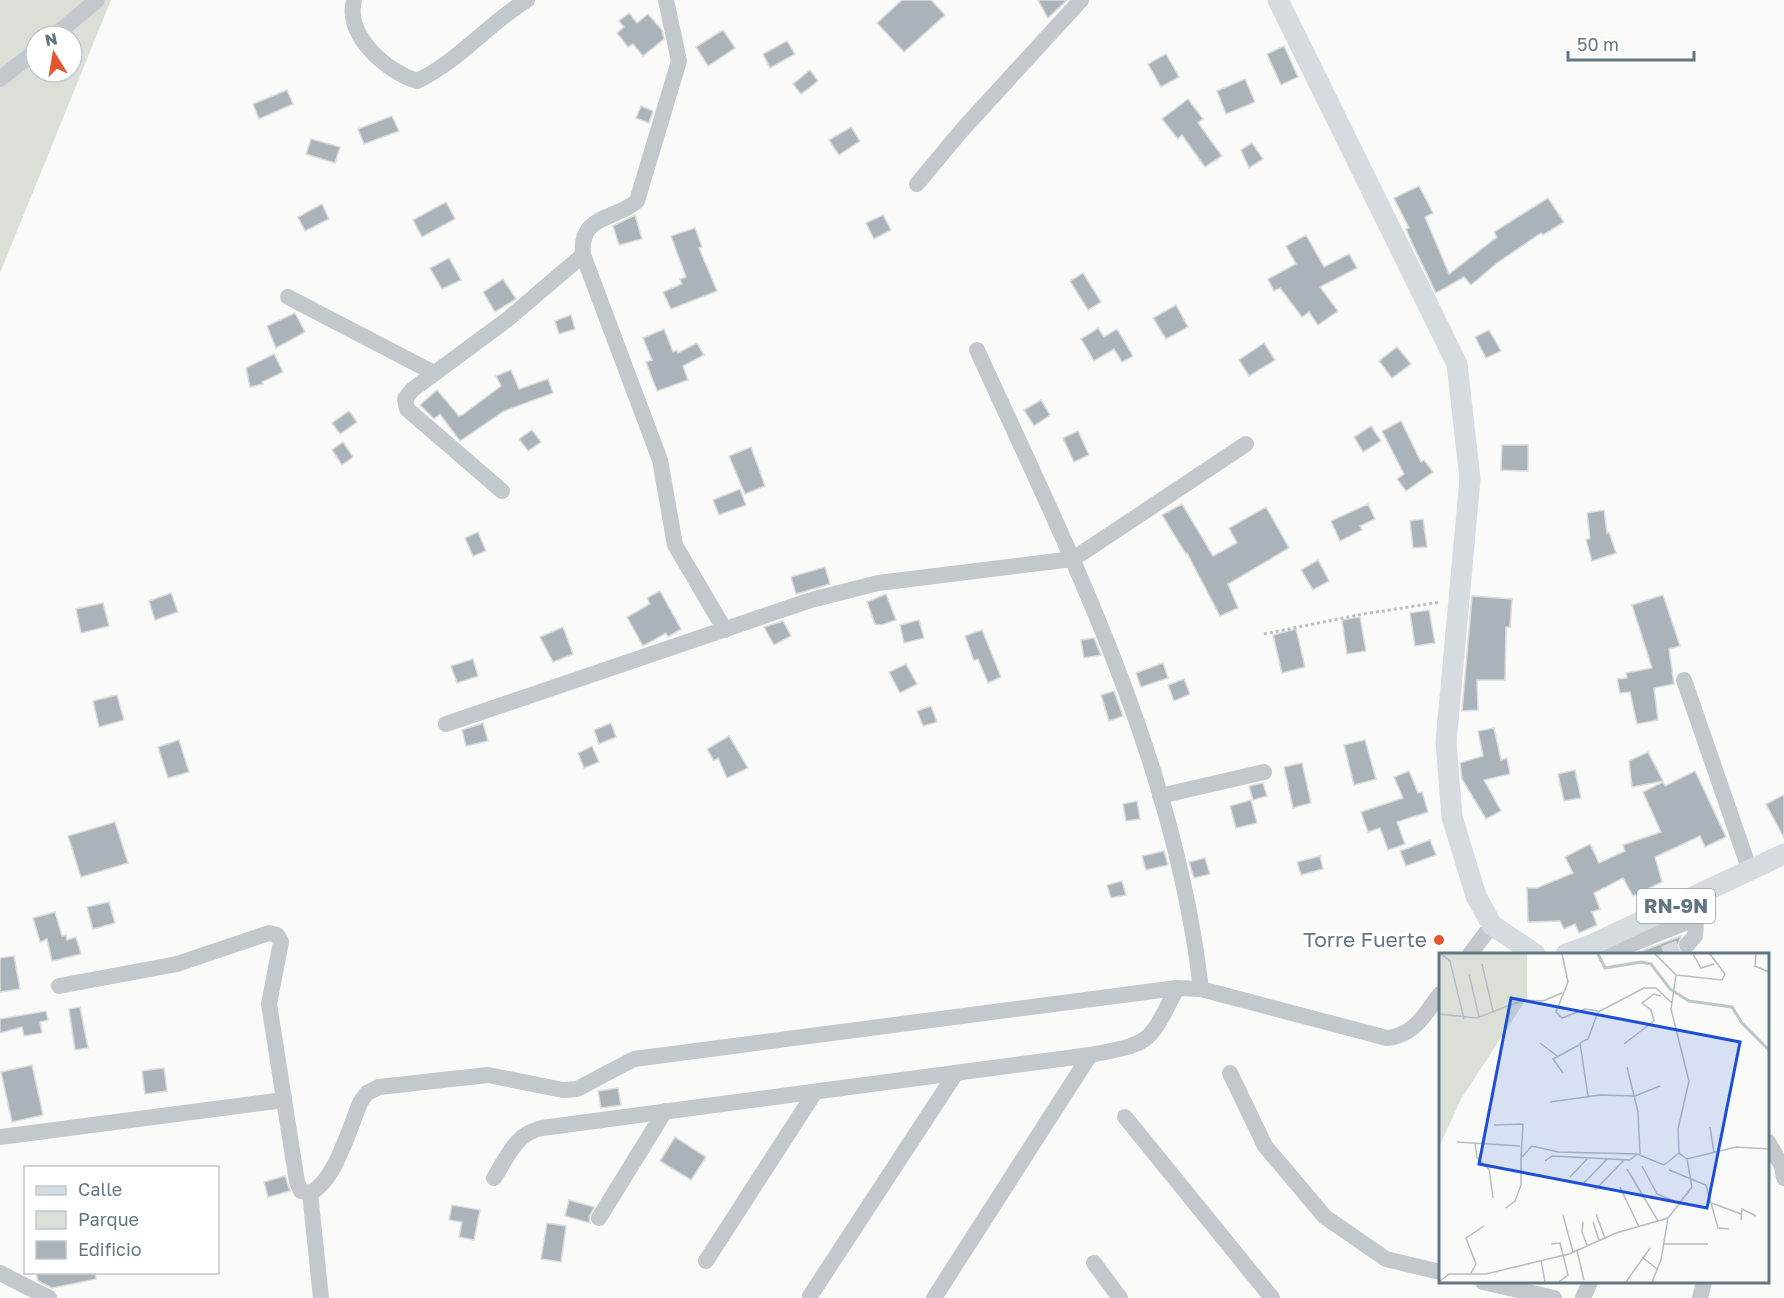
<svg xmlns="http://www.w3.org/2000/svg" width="1784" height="1298" font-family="'Golos Text',sans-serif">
<rect width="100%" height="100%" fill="#fafaf8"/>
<path fill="#dadfd7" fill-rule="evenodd" d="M0 0H111L0 273ZM36 36H72V72H36Z"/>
<g fill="#aab3b9" stroke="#dcdcda" stroke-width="1.5">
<path d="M902 0H931L945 15 904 52 877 23Z"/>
<path d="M1038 0H1067L1048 18Z"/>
<path d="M629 13 637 23 648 14 662 30 664 39 643 56 633 44 628 47 617 33 624 27 619 21Z"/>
<path d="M723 30 735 48 708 66 696 47Z"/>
<path d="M787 41 795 54 770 68 763 54Z"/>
<path d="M1284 46 1298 77 1281 85 1267 54Z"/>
<path d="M1166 54 1179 77 1161 87 1148 64Z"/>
<path d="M810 70 818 81 801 94 793 84Z"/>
<path d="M1245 79 1255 102 1226 114 1217 91Z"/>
<path d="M287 90 293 104 259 119 253 104Z"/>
<path d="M1188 99 1203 119 1198 123 1222 156 1205 167 1182 135 1178 139 1162 119Z"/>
<path d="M641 106 653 111 649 123 636 118Z"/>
<path d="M392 116 399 131 364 144 358 129Z"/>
<path d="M851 127 860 141 839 155 829 140Z"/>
<path d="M311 139 340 147 335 163 306 154Z"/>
<path d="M1252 143 1263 159 1249 168 1241 150Z"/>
<path d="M1419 186 1433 213 1425 217 1449 274 1497 237 1494 232 1548 198 1564 222 1543 235 1541 233 1497 263 1471 285 1464 277 1436 293 1412 243 1406 229 1409 228 1394 198Z"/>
<path d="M446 202 455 219 422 237 413 220Z"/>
<path d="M322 204 329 219 305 231 298 217Z"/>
<path d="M635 215 642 239 619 245 613 226Z"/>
<path d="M883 215 891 230 874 239 866 223Z"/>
<path d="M695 228 702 247 699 248 717 291 671 309 663 292 682 284 680 279 686 277 671 236Z"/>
<path d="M1306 235 1324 267 1349 254 1357 268 1320 287 1338 311 1318 325 1309 312 1302 317 1280 288 1274 291 1268 279 1296 264 1286 246Z"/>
<path d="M449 258 461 280 442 289 430 268Z"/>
<path d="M1083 273 1101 302 1088 310 1070 281Z"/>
<path d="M503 279 516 299 495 312 483 292Z"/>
<path d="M1176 305 1188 327 1166 339 1153 318Z"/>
<path d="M295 313 305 332 276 348 267 326Z"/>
<path d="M571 315 575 329 559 334 555 321Z"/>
<path d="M1098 328 1104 337 1117 329 1133 356 1122 362 1114 349 1094 361 1081 339Z"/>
<path d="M664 329 673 352 677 350 678 353 697 343 704 355 683 366 688 380 657 391 646 362 652 360 643 338Z"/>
<path d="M1489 330 1501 351 1486 358 1475 337Z"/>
<path d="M1264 343 1275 360 1249 376 1239 360Z"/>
<path d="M1397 347 1411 364 1392 378 1379 361Z"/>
<path d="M274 354 283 372 262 382 263 384 250 387 246 368Z"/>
<path d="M511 370 519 389 548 379 553 393 504 411 460 441 440 414 434 419 420 405 437 390 459 416 462 415 501 386 496 376Z"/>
<path d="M1041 400 1050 415 1034 426 1024 410Z"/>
<path d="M349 411 357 422 340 434 332 423Z"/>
<path d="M1401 421 1421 462 1424 460 1433 472 1406 491 1397 479 1404 474 1382 431Z"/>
<path d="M1371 426 1381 441 1363 452 1354 437Z"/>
<path d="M532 430 541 442 528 451 519 439Z"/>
<path d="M1078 431 1089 455 1074 462 1063 438Z"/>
<path d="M343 442 353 457 342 465 332 450Z"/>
<path d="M1502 445H1528V471L1501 470Z"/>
<path d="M751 447 765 486 745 494 729 456Z"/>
<path d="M740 489 746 505 719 515 713 500Z"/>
<path d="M1182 504 1213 556 1237 543 1229 528 1266 507 1289 548 1228 584 1238 608 1220 616 1187 553 1186 554 1162 515Z"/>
<path d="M1368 504 1375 519 1360 526 1362 530 1340 541 1331 521Z"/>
<path d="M1604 510 1607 533 1609 532 1616 553 1592 561 1586 540 1590 538 1587 513Z"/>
<path d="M1423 519 1427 547 1413 548 1410 521Z"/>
<path d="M478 532 486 551 473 556 465 538Z"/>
<path d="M1318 560 1329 581 1313 590 1301 570Z"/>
<path d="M825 567 830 584 796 594 791 577Z"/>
<path d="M660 591 681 629 668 637 666 633 643 646 627 617 650 604 647 598Z"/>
<path d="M171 593 178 612 155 620 149 601Z"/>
<path d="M886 594 896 620 881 625 875 624 867 602Z"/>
<path d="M1663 595 1680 646 1669 649 1674 684 1654 688 1658 720 1637 724 1630 692 1620 693 1617 679 1627 678 1626 673 1652 668 1632 605Z"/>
<path d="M1472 596 1512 599 1510 627H1506L1505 680H1477L1478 710 1462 711Z"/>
<path d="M103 603 109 626 81 633 76 609Z"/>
<path d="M1429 610 1435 643 1415 646 1410 613Z"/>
<path d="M1360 617 1366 651 1347 654 1342 620Z"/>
<path d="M919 620 924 638 904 643 900 625Z"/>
<path d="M783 621 791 636 774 645 764 627Z"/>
<path d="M563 627 573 654 553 662 540 637Z"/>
<path d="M1296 629 1305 667 1282 673 1273 635Z"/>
<path d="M982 630 1001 677 988 683 978 659 974 661 965 636Z"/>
<path d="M1094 638 1101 655 1084 658 1081 640Z"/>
<path d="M473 659 478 676 457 683 451 666Z"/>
<path d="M1163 663 1168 678 1141 687 1136 673Z"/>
<path d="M906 664 917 684 900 693 889 672Z"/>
<path d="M1184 679 1190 694 1174 701 1168 685Z"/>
<path d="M1114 691 1123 716 1109 721 1101 695Z"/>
<path d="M117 695 124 720 99 727 93 701Z"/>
<path d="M931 706 937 722 923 726 917 711Z"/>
<path d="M483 723 488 741 466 746 462 730Z"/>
<path d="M611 723 616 737 599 744 594 730Z"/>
<path d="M1494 728 1501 760 1507 758 1510 774 1484 780 1501 811 1486 819 1462 779 1460 763 1483 756 1478 731Z"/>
<path d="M729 736 748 768 727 778 718 758 714 761 707 749Z"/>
<path d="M179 740 189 772 168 778 158 747Z"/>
<path d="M1365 740 1376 779 1354 785 1344 745Z"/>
<path d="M592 746 599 762 584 768 578 753Z"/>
<path d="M1648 752 1663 781 1632 787 1629 761Z"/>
<path d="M1302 763 1311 803 1293 808 1284 767Z"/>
<path d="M1575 770 1581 798 1564 801 1558 774Z"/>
<path d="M1409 771 1418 793 1422 792 1428 812 1397 822 1405 844 1388 850 1380 828 1368 832 1361 812 1403 798 1394 777Z"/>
<path d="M1695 771 1726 837 1705 847 1700 836 1655 857 1662 882 1633 896 1623 878 1594 893 1600 909 1592 912 1597 925 1579 933 1575 924 1564 929 1560 921 1528 922 1527 888H1537L1573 873 1565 857 1590 844 1599 863 1625 851 1623 845 1661 832 1643 792 1663 782 1665 786Z"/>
<path d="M1263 783 1267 796 1253 800 1249 786Z"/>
<path d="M1784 795V838L1766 804Z"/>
<path d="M1251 800 1257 823 1236 828 1230 806Z"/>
<path d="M1137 801 1140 819 1126 821 1123 804Z"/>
<path d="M115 822 128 863 81 877 68 836Z"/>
<path d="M1430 840 1436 855 1406 866 1400 851Z"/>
<path d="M1164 851 1168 865 1146 870 1142 856Z"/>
<path d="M1320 856 1323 869 1301 875 1297 862Z"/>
<path d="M1205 858 1210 874 1194 878 1189 862Z"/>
<path d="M1122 881 1126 895 1111 898 1107 885Z"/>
<path d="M109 902 115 923 93 929 87 907Z"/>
<path d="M55 912 62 936 66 935 67 940 76 937 81 954 52 961 47 939 40 942 33 918Z"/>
<path d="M1681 936 1677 948 1683 954H1634Z"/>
<path d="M14 956 20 989 0 992V958Z"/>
<path d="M80 1007 88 1048 75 1050 69 1009Z"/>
<path d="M46 1011 48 1020 40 1022 42 1033 24 1036 22 1027 0 1033V1019Z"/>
<path d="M32 1065 43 1115 12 1122 1 1072Z"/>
<path d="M164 1068 167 1091 145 1094 142 1071Z"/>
<path d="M618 1088 621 1105 601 1108 598 1091Z"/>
<path d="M675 1137 706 1157 691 1180 660 1161Z"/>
<path d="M285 1176 290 1191 268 1197 264 1182Z"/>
<path d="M569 1200 594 1207 589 1217 590 1223 565 1216Z"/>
<path d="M452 1205 480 1210 474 1240 459 1237 462 1222 449 1220Z"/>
<path d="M547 1223 566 1226 561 1262 541 1259Z"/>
<path d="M36 1272H95L96 1279 52 1288 38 1281Z"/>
</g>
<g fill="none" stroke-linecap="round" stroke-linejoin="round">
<path stroke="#d5d9db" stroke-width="16" stroke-dasharray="16 8" stroke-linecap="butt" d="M1664 954 1687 945"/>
<path stroke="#bbbfc2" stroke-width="3" stroke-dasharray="3 3" stroke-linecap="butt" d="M1264 634 1363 614 1441 602"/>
<g stroke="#c3c8cc" stroke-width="16">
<path d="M354 0C345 36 386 71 417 81 459 61 488 24 527 0"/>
<path d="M666 0 679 61 637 201C614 221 579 214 583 255L660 460 675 545 725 630"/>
<path d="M54 36 97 0"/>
<path d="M0 79 36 51"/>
<path d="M917 184 962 130 1081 0"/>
<path d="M288 297 434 373"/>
<path d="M977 350C1071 555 1175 762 1201 989"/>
<path d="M502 491 407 409 405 399 412 390 508 319 583 255"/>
<path d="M1684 680 1750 871"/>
<path d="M446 724 811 600 878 583 1073 559 1246 444"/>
<path d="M1160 796 1264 772"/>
<path d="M1687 945 1695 936 1697 910"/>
<path d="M1470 954 1492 925"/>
<path d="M1607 954 1697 918"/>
<path d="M59 986 177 964 269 933 277 935 281 942 269 1004 297 1182 301 1191 310 1193C336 1180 349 1128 361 1101L367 1093 379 1087 488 1075 563 1090 577 1089 634 1059 1177 988 1201 989 1387 1038C1414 1036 1425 1014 1440 994"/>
<path d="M1230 1073 1265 1146 1325 1217 1386 1259 1440 1272"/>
<path d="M1125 1117 1272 1298"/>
<path d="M0 1137 284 1100"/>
<path d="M1768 1142 1782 1166 1784 1178"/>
<path d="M494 1178C508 1156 516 1133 542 1128L1090 1055C1153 1043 1148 1044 1177 988"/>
<path d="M310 1193 321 1298"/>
<path d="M599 1218 665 1111"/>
<path d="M706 1261 815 1092"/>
<path d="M1094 1263 1120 1298"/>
<path d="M0 1273 49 1298"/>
<path d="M1483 1282 1554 1298"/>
<path d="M810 1296 956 1073"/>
<path d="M934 1298 1090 1055"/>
<path d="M1583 1298 1590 1282"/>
<path d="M1700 1298 1704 1282"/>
</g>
<g stroke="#d6dbdf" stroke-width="21">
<path d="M1278 0 1457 364 1470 479 1446 742 1452 817 1476 896 1492 925 1535 954"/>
<path d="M1566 954 1589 946 1784 854"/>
</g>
</g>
<circle fill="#e4572e" stroke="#fff" stroke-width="2" cx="1439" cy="940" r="6"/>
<g text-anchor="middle" stroke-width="6" stroke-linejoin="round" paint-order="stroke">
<rect fill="#fff" stroke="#939fa8" stroke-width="1.5" x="1637" y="889" width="78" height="34" rx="4.5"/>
<g font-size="20" font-weight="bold" fill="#657683">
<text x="1676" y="913">RN-9N</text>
</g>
<g font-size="21" fill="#657683" stroke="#fff" text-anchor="end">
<text x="1427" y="947">Torre Fuerte</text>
</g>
</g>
<g transform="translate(1439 953)">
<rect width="330" height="330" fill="#fafaf8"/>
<path d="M0 1H88V45L22 146 0 194Z" fill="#dadfd7"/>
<path fill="none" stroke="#bbc7cb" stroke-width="3" d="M159 1 166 15 202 9 212 11 231 36 250 48 293 54 303 70 330 97"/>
<path fill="none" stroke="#b5bdc2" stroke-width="1.5" d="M2 1 11 8 25 66M123 1 129 29 117 59 123 65 146 56 159 58M216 1 237 22 232 56 250 128 239 176 240 200 248 206 297 194 330 196M254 1 262 15 275 11M317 1 316 13 330 19M43 11 54 58M30 21 40 64M237 22 283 27 286 21 271 1M0 61 38 65 84 47 104 48 123 40M101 90 118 103M185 91 215 68 212 57 203 50 215 41 222 43M188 114 199 159 201 201M124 120 114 106 140 92M149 143 141 90 149 86 159 59 205 35H217L233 50M111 149 161 142 196 143 221 133M55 172 84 171 82 205 93 193 119 199 198 201 225 212 240 200M271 174 275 200M18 189 81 193M36 190 38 205 50 216 54 245M106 208 113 203 191 207 198 201M203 213 218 241 242 251M188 216 219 268M230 217 267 232 279 275 290 276M131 224 149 205M144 231 168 206M181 234 200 274M156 237 185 207M270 249 302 261M67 255 76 248 82 232V205M157 261 166 285M124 262 134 299M302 267 303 256 317 263M144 269 143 279 148 292M154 269 160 287M112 291 121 290 129 322 120 329M224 291H269M138 298 145 327M203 304 218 316M102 307 106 329M31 322 37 311 27 285 45 273M0 329 10 321H47L130 301 177 280 229 265 253 234 248 206M187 329 211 295M213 329 222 307 229 265"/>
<path fill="#1d4ed8" fill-opacity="0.15" stroke="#1d4ed8" stroke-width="3" d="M72 45 301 89 268 255 40 211Z"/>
<rect width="330" height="330" fill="none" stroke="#657683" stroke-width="3"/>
</g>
<rect x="24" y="1166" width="195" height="108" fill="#ffffff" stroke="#c1c8cd" stroke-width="1.5"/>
<rect x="36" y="1186" width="30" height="9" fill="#d6dbdf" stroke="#c1c8cd" stroke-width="1.5"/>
<text x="78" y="1196" font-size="18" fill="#657683">Calle</text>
<rect x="36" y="1211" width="30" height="18" fill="#dadfd7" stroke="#c1c8cd" stroke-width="1.5"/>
<text x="78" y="1226" font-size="18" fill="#657683">Parque</text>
<rect x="36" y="1241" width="30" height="18" fill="#aab3b9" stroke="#c1c8cd" stroke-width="1.5"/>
<text x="78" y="1256" font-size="18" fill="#657683">Edificio</text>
<g transform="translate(54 54) rotate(349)"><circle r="28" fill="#ffffff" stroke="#c1c8cd" stroke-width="1.5"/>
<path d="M0-4.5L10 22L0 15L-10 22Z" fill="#e4572e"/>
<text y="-9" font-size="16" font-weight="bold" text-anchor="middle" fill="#657683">N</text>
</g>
<path d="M1568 51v9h126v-9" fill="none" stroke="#657683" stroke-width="3"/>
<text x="1577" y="51" font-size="18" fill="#657683" stroke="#ffffff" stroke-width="4.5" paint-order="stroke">50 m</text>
</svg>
